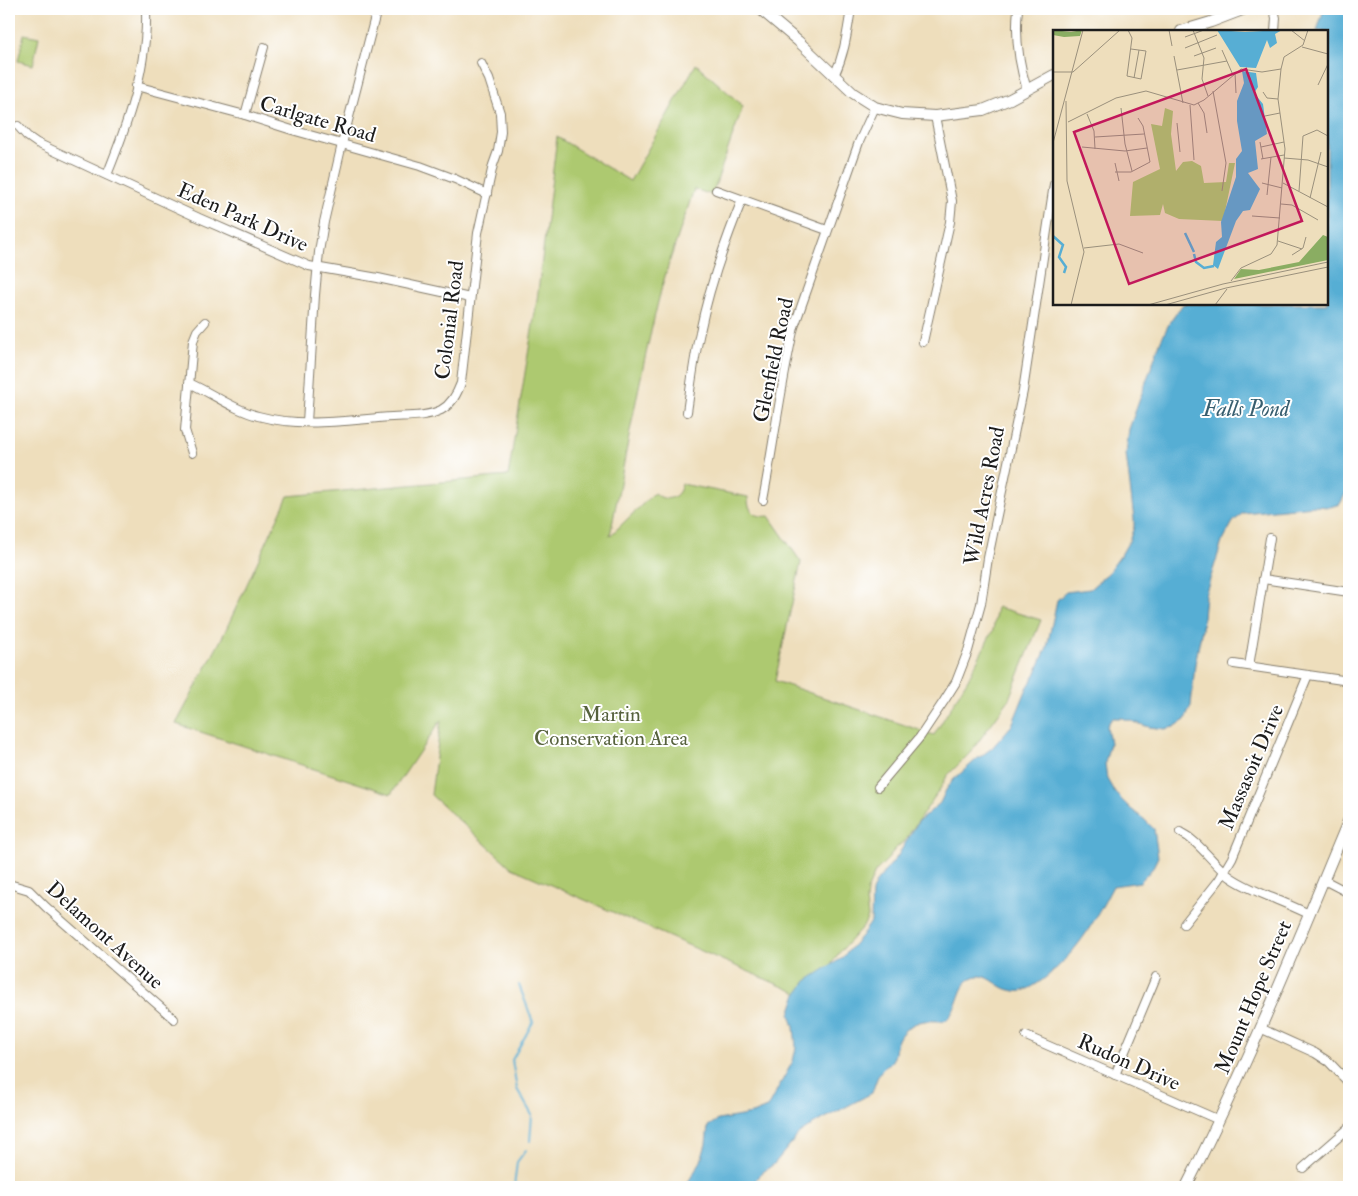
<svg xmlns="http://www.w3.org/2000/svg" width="1358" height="1196" font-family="'IM FELL Double Pica',serif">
<rect width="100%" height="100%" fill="#fff"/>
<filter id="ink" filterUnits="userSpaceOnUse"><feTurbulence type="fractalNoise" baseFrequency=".02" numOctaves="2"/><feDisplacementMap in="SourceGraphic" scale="10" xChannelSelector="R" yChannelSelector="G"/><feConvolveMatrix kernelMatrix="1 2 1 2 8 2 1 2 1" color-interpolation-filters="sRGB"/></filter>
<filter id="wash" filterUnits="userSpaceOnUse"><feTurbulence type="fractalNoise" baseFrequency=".0096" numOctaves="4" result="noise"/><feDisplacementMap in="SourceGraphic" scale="20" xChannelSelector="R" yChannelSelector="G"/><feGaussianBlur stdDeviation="1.12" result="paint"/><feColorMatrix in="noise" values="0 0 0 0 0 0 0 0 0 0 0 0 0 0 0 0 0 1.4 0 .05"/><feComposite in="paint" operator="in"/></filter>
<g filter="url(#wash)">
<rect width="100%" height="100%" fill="#eedebc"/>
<g fill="#adc96f" stroke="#647246">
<path d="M24 34 39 37 33 65 18 61Z"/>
<path d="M696 64 743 106 712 195 694 189C682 227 667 264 658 302 639 379 625 458 610 536L654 493C666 503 679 499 682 484L748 497C747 511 756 518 769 516L801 562 775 681 934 735 968 679 993 630 997 607 1041 620 1008 701 970 753 947 776 940 789 905 840 894 850 888 859 875 872 867 891 866 901 868 917 864 925 839 953 823 976 811 999 512 868 431 795 441 720 391 794 176 724 222 638 288 496 508 476 537 300 557 137 630 181Z"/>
</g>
<path fill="#57aed4" stroke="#3a6578" d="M1324 9H1349V487L1340 504 1330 507 1314 506 1243 513 1233 522 1222 542 1205 595 1202 629 1195 664 1191 706 1185 720 1174 727 1165 729 1149 727 1122 718H1112L1107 726 1110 743 1105 763 1107 779 1115 793 1131 809 1145 820 1154 829 1158 857 1152 869 1140 882 1113 886C1102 907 1090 930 1075 948 1063 963 1040 986 1022 991 1018 992 1014 991 1010 990 998 988 986 970 972 978 961 984 960 997 955 1007 953 1012 950 1016 947 1020 939 1022 931 1020 924 1021 912 1023 901 1031 897 1042 895 1047 896 1052 894 1057 891 1063 888 1065 884 1068 877 1074 875 1085 872 1093L814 1124 799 1134 774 1164 759 1175 751 1187H685L701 1161 706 1144 708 1126 718 1120 752 1114 767 1108 793 1061 796 1047 794 1027 790 1014 796 996 806 981 842 958 862 935 871 922 872 892 876 882 897 857 918 822 940 803 946 790 953 780 977 759 992 748 1012 725 1027 688 1034 677 1047 647 1057 600 1066 592 1090 589 1107 574 1121 555 1129 541 1134 527V519L1126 454 1129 429 1161 340 1170 322 1183 304H1327V31H1317Z"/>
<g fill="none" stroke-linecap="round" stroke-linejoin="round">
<g stroke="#57aed4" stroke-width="2">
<path d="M519 985 533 1022 512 1060 517 1089 532 1115 530 1141"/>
<path d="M514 1187 517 1162 526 1150"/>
</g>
</g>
</g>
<g filter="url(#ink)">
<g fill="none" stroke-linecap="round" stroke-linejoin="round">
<g stroke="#857d6c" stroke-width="10">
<g id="minor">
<path d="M1018 9C1015 35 1019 64 1027 90"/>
<path d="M1274 9 1276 18 1275 31"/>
<path d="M834 76C845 53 847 33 851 9"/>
<path d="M136 86 245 115 292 130 420 166 455 179 487 194"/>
<path d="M245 115 264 47"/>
<path d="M18 126 27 136 37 143 199 218 309 266 378 278 470 298"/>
<path d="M107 175C128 123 148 66 146 9"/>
<path d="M716 190 827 230"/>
<path d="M923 342 950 222 952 201 935 116"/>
<path d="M189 383C212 393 234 410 258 416 302 428 347 420 392 417 407 416 427 417 441 410 452 404 457 394 461 383L478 233 493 165 498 151 501 132 500 113 489 79 481 63"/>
<path d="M687 412C691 385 694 358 700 332 709 287 725 242 742 200"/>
<path d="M307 422 315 295 319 252 324 222 342 144 377 9"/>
<path d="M192 453 185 430 193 341 197 331 205 322"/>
<path d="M763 500C774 442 781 384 794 327L859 142 875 107"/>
<path d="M1263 579 1349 592"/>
<path d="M1234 664 1349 681"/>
<path d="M1249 666 1270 538"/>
<path d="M878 787 920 737 944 701 956 682 968 651 981 604 988 558 1023 391 1054 184"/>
<path d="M1180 832C1200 842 1211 862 1229 876 1241 885 1256 891 1270 897 1283 902 1296 908 1309 914"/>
<path d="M1324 880 1349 893"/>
<path d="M9 884 29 890 46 907 174 1019"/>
<path d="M1184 924 1219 880 1232 858 1308 675"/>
<path d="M1260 1028 1315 1053 1329 1062 1349 1083"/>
<path d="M1026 1036 1219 1120"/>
<path d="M1115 1075 1156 977"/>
<path d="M1303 1168 1349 1128"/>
</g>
</g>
<g stroke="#857d6c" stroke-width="12">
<g id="tertiary">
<path d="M760 9 798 41 853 93 875 107 886 110 902 114 935 116 983 110 1010 99 1054 75"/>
<path d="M1181 31 1211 22 1245 9"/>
<path d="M1186 1187C1247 1067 1297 943 1349 819"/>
</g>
</g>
<use href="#minor" stroke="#fff" stroke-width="8"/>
<use href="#tertiary" stroke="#fff" stroke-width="10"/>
</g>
</g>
<g text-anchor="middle" stroke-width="4" stroke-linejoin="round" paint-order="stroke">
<g font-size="21" fill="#1c1c1c" stroke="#fff">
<text transform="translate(318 119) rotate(16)" y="7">Carlgate Road</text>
<text transform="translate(243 217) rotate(24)" y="7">Eden Park Drive</text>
<text transform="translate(449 320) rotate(-83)" y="7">Colonial Road</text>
<text transform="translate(773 360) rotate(-78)" y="7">Glenfield Road</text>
<text transform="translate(984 496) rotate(-79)" y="7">Wild Acres Road</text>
<text transform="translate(1251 767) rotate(-67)" y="7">Massasoit Drive</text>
<text transform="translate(105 935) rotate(42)" y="7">Delamont Avenue</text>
<text transform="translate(1253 997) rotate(-67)" y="7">Mount Hope Street</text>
<text transform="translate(1129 1062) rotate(24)" y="7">Rudon Drive</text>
</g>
<g font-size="21" fill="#56613d" stroke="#fff">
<text x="611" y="721">Martin<tspan x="611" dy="24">Conservation Area</tspan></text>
</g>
<g font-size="22" font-style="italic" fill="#375e6f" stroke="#fff">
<text x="1246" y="416">Falls Pond</text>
</g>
</g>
<g transform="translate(1053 30)">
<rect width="275" height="275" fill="#eedebc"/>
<path d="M0 0 18 2 29 0 27 6 11 7 0 5ZM270 205 275 207V230L181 249 188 239 206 240 246 232Z" fill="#8aad62"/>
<path d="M112 78 120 81 118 104 123 141 130 132 139 131 148 136 151 153 173 152 176 133H182L170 191 126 189 112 183 110 174 107 185 77 186 80 152 107 139 98 94 109 96Z" fill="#adc96f"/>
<path d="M164 0 192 2 229 0 222 4 224 13 217 18 214 10 203 38 187 37ZM189 41 203 43 205 57 201 63 210 74 214 104 202 111 205 139 195 143 207 159 197 180 190 181 183 191 165 239 160 235 163 212 169 207 168 192 183 147V129L189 121 184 91V71L191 53Z" fill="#57aed4"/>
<path fill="none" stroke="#57aed4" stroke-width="2.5" d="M132 203 141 222M0 206 10 215 6 227 13 237 11 243M141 224 143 232 151 238 161 236"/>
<path fill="none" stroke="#9a907c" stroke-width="1" d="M75 0 79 8 74 46 88 49 93 21 78 19M116 0 119 16M140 0 151 28 149 49 155 66M238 0 252 11M132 7 151 0M249 17 275 24M132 18 164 5M169 20 180 45M121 26 130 73M141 26 163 18M124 40 174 31M0 42H20M20 42 67 0M182 43 183 63M81 48 86 20M265 55 275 34M160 61 173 133 169 161M210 62 214 68 225 69M13 71 14 151 31 222 18 275M145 73 151 83 154 103M137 75 141 130M68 78 72 114 79 141M34 84 41 101 42 119M212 86 227 83M15 92 63 68 93 61 141 75 151 70 188 39 209 42 228 39M124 93 127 122M42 107 91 104M207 112 210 129M0 113 30 0M29 117 72 121 94 118M208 117 231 112M231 128 255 130 275 137M208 129 231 125M62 133 66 151M62 142H78L97 132 90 96 85 88M209 153 229 158M230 153 275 177M246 161 250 106 264 100 275 106M214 165 218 127M257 168 268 122M228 174 239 175 265 190M199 186 227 188M225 211 249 219M31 218 66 214 90 223M239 225 250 218 253 207M178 251 188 238 218 224 224 215 232 119 225 69 228 39 231 27 250 15 255 0M95 275 170 254 275 232M112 275 173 258 275 237M162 275 174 259"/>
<path fill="#c2185b" fill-opacity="0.15" stroke="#c2185b" stroke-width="2.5" d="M193 39 249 191 76 254 21 102Z"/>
<rect width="275" height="275" fill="none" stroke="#1c1c1c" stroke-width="2.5"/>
</g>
<rect width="1358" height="1196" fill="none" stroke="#fff" stroke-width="30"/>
</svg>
